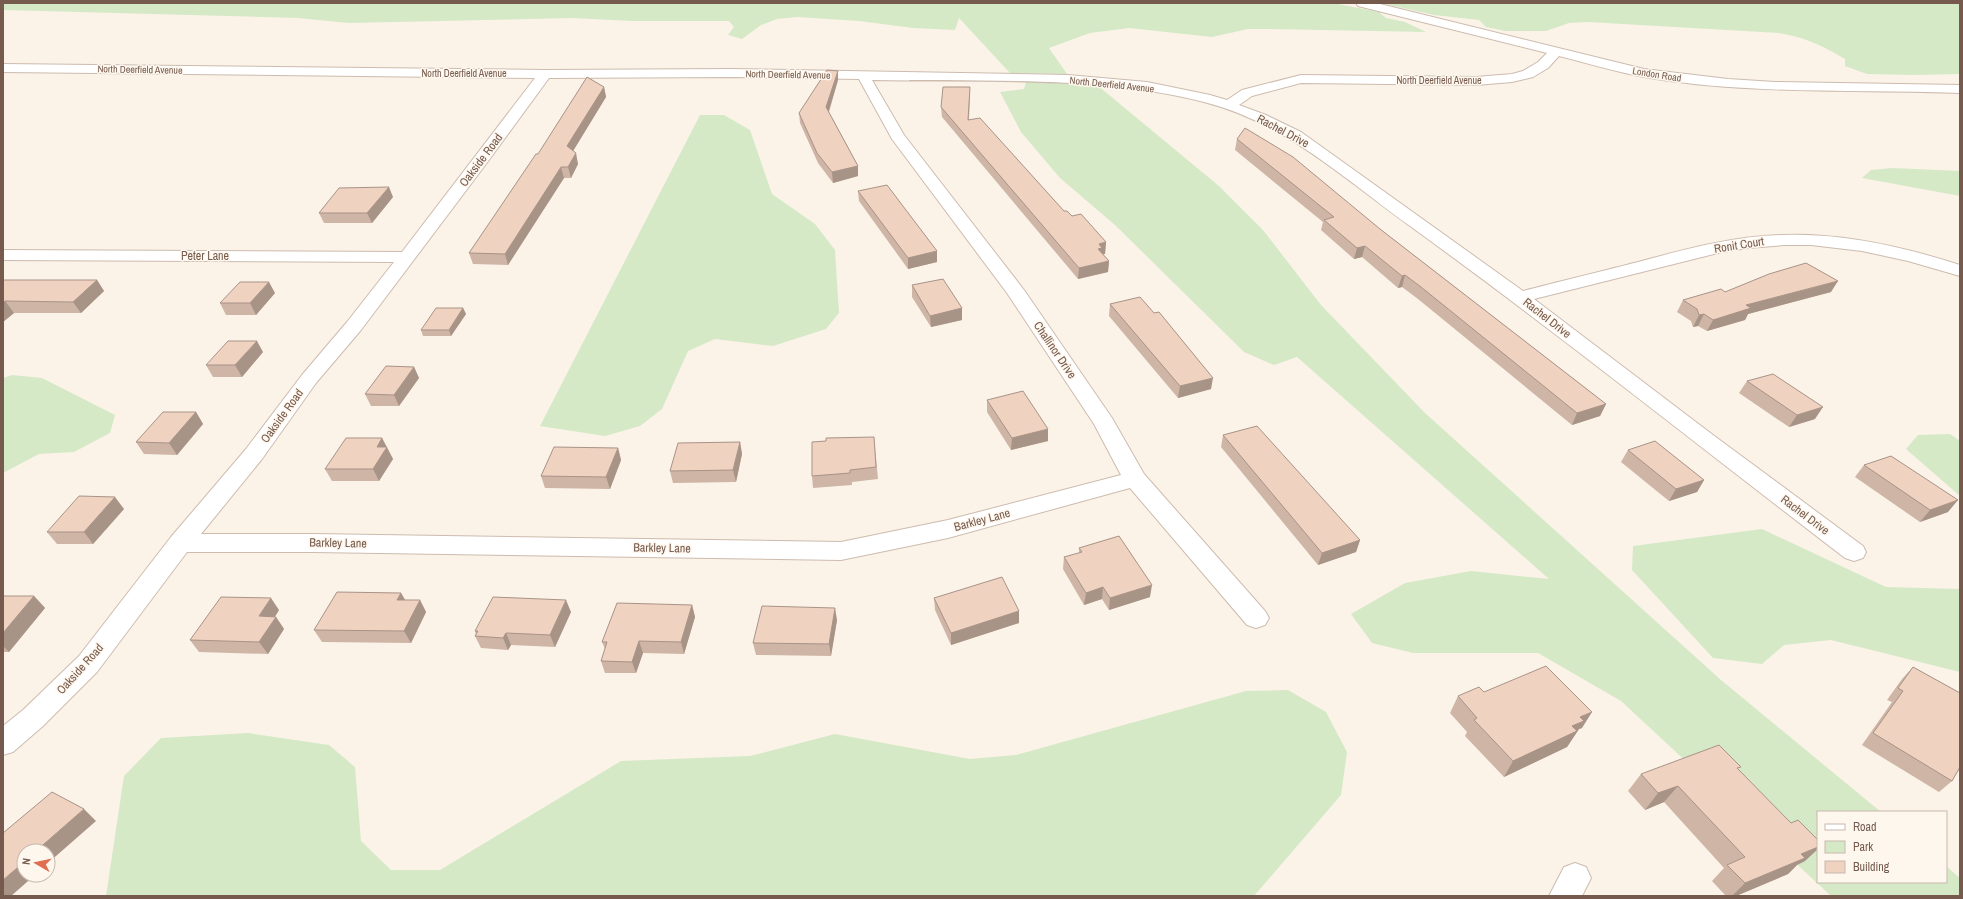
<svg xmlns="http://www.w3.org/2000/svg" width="1963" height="899" font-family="'Archivo Narrow',sans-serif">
<rect width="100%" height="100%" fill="#fbf3e8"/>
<g fill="#d5e9c7">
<path d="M3 3H1333L1379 12 1386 18 1405 22 1426 32 1269 29H1248L1212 37 1129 28 1090 33 1049 48 1067 74 1010 73 959 18 955 30 913 28 859 21 797 17 777 19 761 25 742 39 728 35 734 27 729 21H632L572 18 348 23 298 18 3 10Z"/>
<path d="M1381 3H1960V74L1912 75 1867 74 1845 66V59C1821 45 1807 38 1779 33L1588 22 1569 23 1546 31H1505L1486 27 1479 20 1434 15Z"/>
<path d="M1026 82H1082L1097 85 1219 186 1263 230 1321 305 1425 413 1721 680 1881 812H1818V882H1946V866L1960 878V896H1831L1621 701 1538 653H1413L1372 643 1351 614 1405 583 1471 571 1549 579 1297 357 1274 365 1244 352 1115 225 1060 178 1021 132 1000 92 1024 89Z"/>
<path d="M700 115H724L750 130 772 194 815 224 835 250 839 313 826 329 773 346 715 339 688 351 662 409 640 426 605 436 540 426Z"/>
<path d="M1892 168 1960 171V196L1862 178 1871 170Z"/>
<path d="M12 375 42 378 115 415 110 433 74 452 39 454 3 473V378Z"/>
<path d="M1950 434 1960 441V496L1906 449 1918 435Z"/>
<path d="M1762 529 1886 587 1960 589V672L1831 640 1784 645 1762 664 1713 658 1632 570 1633 546Z"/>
<path d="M1288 690 1326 712 1347 752 1341 795 1254 896H106L124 776 161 738 248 733 329 745 355 767 361 841 391 870H440L621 761 750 756 835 734 970 759 1016 755 1246 691Z"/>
</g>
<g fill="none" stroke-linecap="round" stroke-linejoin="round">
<g stroke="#cdbbae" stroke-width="2">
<g id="minor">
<path d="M1356 3H1376L1644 69 1728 79 1775 82 1960 85V93C1855 89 1748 95 1644 77 1616 72 1587 63 1559 56L1548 68 1533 77 1512 82 1476 85 1301 83 1252 96 1239 105 1266 115 1301 132 1523 291C1561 281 1600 272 1638 262 1686 249 1734 236 1784 235 1844 233 1904 247 1960 265V276L1908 261 1862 251 1811 245H1785L1748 248 1722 252 1534 299 1713 435 1863 546 1866 552 1863 558 1854 561 1845 558C1700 447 1558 333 1410 226 1343 178 1286 123 1204 102 1100 75 980 82 872 80L904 135 1024 290 1112 418 1144 474 1265 611 1269 618 1265 625 1256 628 1247 625 1130 488 948 538 841 560 313 552H187L97 672 43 726 13 752 3 755V726L23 710 79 656 171 537 246 449 302 375 347 322 394 262 3 260V250L402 252 535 78 3 72V64L545 70 732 69 1068 75 1147 82 1210 95 1227 100 1242 90 1301 75 1476 77 1512 74 1523 71 1538 62 1547 53 1358 6ZM732 77 859 79 892 139 1007 293 1094 424 1121 475 948 520 841 542 313 534H201L262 459 316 383 361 330 486 164 549 78Z"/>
<path d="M1575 863 1586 867 1591 878 1582 896H1549L1564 867Z"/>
</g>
</g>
<use href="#minor" fill="#fff" fill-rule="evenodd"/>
</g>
<g fill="#ceb5a6">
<path d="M838 80 829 112 858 166V176L833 183 818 163 800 123 799 113Z"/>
<path d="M604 87 606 97 573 151 578 164 571 178H564L508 265 473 264 469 253 538 154Z"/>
<path d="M970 97 969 120 1064 211 1106 242 1105 254H1103L1109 261 1108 272 1078 279 942 117 941 107Z"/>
<path d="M1237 139 1380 229 1606 404 1600 416 1572 425 1418 299 1402 287 1398 288 1362 257 1354 259 1321 230 1323 222 1235 150Z"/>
<path d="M858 191 937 262 908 269 859 201Z"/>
<path d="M393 197 372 223H324L319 213Z"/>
<path d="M3 280H97L104 291 81 313H14L3 322Z"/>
<path d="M912 285 962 308V320L931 327 912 297Z"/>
<path d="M1725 292H1831L1748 314 1745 320 1707 331 1698 326 1693 327 1691 321 1677 312 1683 300Z"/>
<path d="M275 293 256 315H226L220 303Z"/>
<path d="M1110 304 1154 313 1211 389 1178 398 1109 316Z"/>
<path d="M463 308 466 314 451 336H423L421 330Z"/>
<path d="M263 352 242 377H213L206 365Z"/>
<path d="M414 367 419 378 399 406H371L365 394Z"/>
<path d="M1747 381 1815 419 1789 427 1739 393Z"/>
<path d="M987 400 1048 441 1011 450 987 412Z"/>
<path d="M196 412 203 424 177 455 144 454 136 442Z"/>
<path d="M1223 435 1360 540 1356 552 1318 565 1221 447Z"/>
<path d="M874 437 878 479 852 482V485L813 488 812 476Z"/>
<path d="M382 438 393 459 379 481H332L325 469Z"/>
<path d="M740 442 742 454 736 482 673 483 670 471Z"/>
<path d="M618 448 621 460 610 489 545 488 541 476Z"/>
<path d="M1628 450 1704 480 1697 492 1669 501 1621 462Z"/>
<path d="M1864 465 1948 512 1920 522 1855 477Z"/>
<path d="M124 509 93 544H57L47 532Z"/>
<path d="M1079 548 1150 597 1109 610 1102 599 1084 605 1063 569 1064 557 1079 553Z"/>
<path d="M401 593 405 600H420L426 612 411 643 322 642 314 630Z"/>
<path d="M3 596H34L45 608 9 652H3Z"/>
<path d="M934 598 1019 623 951 645 935 610Z"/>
<path d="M692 605 695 617 684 654 643 653 636 673H605L601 661 605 649 602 642Z"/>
<path d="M279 610 275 617H276L284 629 268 654 199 652 190 640Z"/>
<path d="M571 612 555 647 511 645 508 650 481 648 475 636 476 635 475 631Z"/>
<path d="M837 620 831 656 756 655 753 643Z"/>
<path d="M1913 667 1960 693V769L1958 771 1952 781 1939 792 1862 745 1892 702 1887 700 1902 679Z"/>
<path d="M1484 692 1582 728 1579 729 1567 747 1504 777 1465 736 1467 732 1450 713 1458 696Z"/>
<path d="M1738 769 1805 861 1797 865 1788 874 1736 896H1726L1712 881 1724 868 1664 802 1645 810 1628 791 1641 774Z"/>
</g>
<g fill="#a89387">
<path d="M838 71V80L827 117 826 107Z"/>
<path d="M604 87 606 97 570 156 567 146Z"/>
<path d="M576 153 578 164 571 178 568 167Z"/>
<path d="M858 166V176L833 183 832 172Z"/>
<path d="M561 167 564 178 508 265 505 254Z"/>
<path d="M389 187 393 197 372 223 367 213Z"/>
<path d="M1106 242 1105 254H1102L1098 249 1099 244Z"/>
<path d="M1365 246 1362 257 1354 259 1357 248Z"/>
<path d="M937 251V262L908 269V258Z"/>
<path d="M1109 261 1108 272 1078 279 1079 268Z"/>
<path d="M1405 275 1402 287 1398 288 1402 276Z"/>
<path d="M97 280 104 291 81 313 73 302Z"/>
<path d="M1838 281 1831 292 1748 314 1745 320 1707 331 1713 320 1746 305Z"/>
<path d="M269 282 275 293 256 315 250 303Z"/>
<path d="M5 301 14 313 3 322V303Z"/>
<path d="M463 308 466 314 451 336 449 330Z"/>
<path d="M962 308V320L931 327 930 316Z"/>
<path d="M1704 314 1698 326 1693 327 1699 315Z"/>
<path d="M257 341 263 352 242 377 235 365Z"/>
<path d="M414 367 419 378 399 406 394 395Z"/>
<path d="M1213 378 1211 389 1178 398 1180 386Z"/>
<path d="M1606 404 1600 416 1572 425 1577 413Z"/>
<path d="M1823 407 1815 419 1789 427 1797 415Z"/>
<path d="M196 412 203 424 177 455 169 443Z"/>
<path d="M1048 429V441L1011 450 1012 438Z"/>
<path d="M382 438 393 459 379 481 373 469 377 447Z"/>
<path d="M740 442 742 454 736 482 733 470Z"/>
<path d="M618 448 621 460 610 489 606 477Z"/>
<path d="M1704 480 1697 492 1669 501 1676 489Z"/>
<path d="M115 497 124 509 93 544 84 532Z"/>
<path d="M1958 500 1948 512 1920 522 1930 510Z"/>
<path d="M1360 540 1356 552 1318 565 1322 553Z"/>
<path d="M1152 585 1150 597 1109 610 1110 598Z"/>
<path d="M1103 587 1102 599 1084 605 1086 593Z"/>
<path d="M401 593 408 605 397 600Z"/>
<path d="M34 596 45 608 9 652 3 646V633Z"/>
<path d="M271 598 279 610 267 628 259 616Z"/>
<path d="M420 600 426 612 411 643 404 631Z"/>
<path d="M566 600 571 612 555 647 550 635Z"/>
<path d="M692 605 695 617 684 654 681 642Z"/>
<path d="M835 608 837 620 831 656 829 644Z"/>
<path d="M1019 611V623L951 645V633Z"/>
<path d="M276 617 284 629 268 654 259 642Z"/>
<path d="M506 633 511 645 508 650 503 638Z"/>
<path d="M639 641 643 653 636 673 632 662Z"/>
<path d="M1592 712 1582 728 1579 729 1567 747 1504 777 1513 761 1572 726 1580 717Z"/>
<path d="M1678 786 1664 802 1645 810 1658 793Z"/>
<path d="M84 809 96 821 48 863V851H36Z"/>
<path d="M1818 847V849L1805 861 1797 865 1788 874 1736 896H1732L1745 883 1801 854Z"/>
<path d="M24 862V875H35L11 896H3V880Z"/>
</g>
<g fill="#f0d2c1" stroke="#a89387">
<path d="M827 70 838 71 826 107 858 166 832 172 817 153 799 113Z"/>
<path d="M587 77 604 87 567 146 576 153 568 167H561L505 254 469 253 536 154H538Z"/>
<path d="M943 87H970L968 120 980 118 1064 211H1067L1072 216 1081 214 1106 242 1099 244 1102 248 1098 249 1109 261 1079 268 941 107Z"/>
<path d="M1245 128 1293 157 1380 229 1606 404 1577 413 1421 287 1405 275 1402 276 1365 246 1357 248 1324 220 1334 217 1237 139Z"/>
<path d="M887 185 937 251 908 258 858 191Z"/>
<path d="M389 187 367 213H319L339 188Z"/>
<path d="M1806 263 1838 281 1746 305 1751 308 1713 320 1704 314 1699 315 1697 309 1683 300 1721 289 1725 292 1769 274Z"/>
<path d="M943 279 962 308 930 316 912 285Z"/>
<path d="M3 280H97L73 302 5 301 3 303Z"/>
<path d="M240 282H269L250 303H220Z"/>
<path d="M1140 297 1154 313 1159 312 1213 378 1180 386 1110 304Z"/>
<path d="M436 308H463L449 330H421Z"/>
<path d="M228 341H257L235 365H206Z"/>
<path d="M386 366 414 367 394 395 365 394Z"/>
<path d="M1773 374 1823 407 1797 415 1747 381Z"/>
<path d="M1023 391 1048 429 1012 438 987 400Z"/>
<path d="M163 412H196L169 443 136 442Z"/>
<path d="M1257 426 1360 540 1322 553 1223 435Z"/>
<path d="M874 437 876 467 850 470V473L812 476V442L826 441V438Z"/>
<path d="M346 438H382L377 447H387L373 469H325Z"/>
<path d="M1655 441 1704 480 1676 489 1628 450Z"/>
<path d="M740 442 733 470 670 471 678 443Z"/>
<path d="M554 447 618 448 606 477 541 476Z"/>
<path d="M1891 456 1958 500 1930 510 1864 465Z"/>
<path d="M79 496 115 497 84 532H47Z"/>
<path d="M1119 536 1152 585 1110 598 1103 587 1086 593 1064 557 1082 552 1079 548Z"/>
<path d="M1002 577 1019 611 951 633 934 598Z"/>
<path d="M337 592 401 593 397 600H420L404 631 314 630Z"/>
<path d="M3 596H34L3 633Z"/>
<path d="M221 597 271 598 259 616 276 617 259 642 190 640Z"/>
<path d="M493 597 566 600 550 635 506 633 503 638 475 636 478 631H475Z"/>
<path d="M617 603 692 605 681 642 639 641 632 662 601 661 607 642H602Z"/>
<path d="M762 606 835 608 829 644 753 643Z"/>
<path d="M1546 666 1592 712 1580 717 1584 721 1572 726 1577 731 1513 761 1474 720 1477 718 1458 696 1479 687 1484 692Z"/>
<path d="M1913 667 1960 693V767L1952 781 1873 733 1903 691 1898 688Z"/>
<path d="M1719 745 1741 767 1737 768 1791 823 1798 820 1818 840V847L1801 854 1805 858 1745 883 1727 865 1745 857 1678 786 1658 793 1641 774Z"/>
<path d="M52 792 84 809 36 851H24V862L3 880V833Z"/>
</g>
<g text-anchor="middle" stroke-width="3" stroke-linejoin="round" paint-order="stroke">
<g font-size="10" fill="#755a4d" stroke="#fef7ee">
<text transform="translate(140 69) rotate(1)" y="4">North Deerfield Avenue</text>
<text x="464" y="77">North Deerfield Avenue</text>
<text transform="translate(788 74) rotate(1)" y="4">North Deerfield Avenue</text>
<text transform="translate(1657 74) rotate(9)" y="4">London Road</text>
<text x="1439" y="84">North Deerfield Avenue</text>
<text transform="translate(1112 84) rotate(6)" y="4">North Deerfield Avenue</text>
</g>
<g font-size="12" fill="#755a4d" stroke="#fef7ee">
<text transform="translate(1283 131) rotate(28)" y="4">Rachel Drive</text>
<text transform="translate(481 160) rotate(-53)" y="4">Oakside Road</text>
<text transform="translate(1739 245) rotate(-9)" y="4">Ronit Court</text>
<text x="205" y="260">Peter Lane</text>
<text transform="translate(1547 318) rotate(38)" y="4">Rachel Drive</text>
<text transform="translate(1055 350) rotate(56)" y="4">Challinor Drive</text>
<text transform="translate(282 416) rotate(-54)" y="4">Oakside Road</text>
<text transform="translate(1805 515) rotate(37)" y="4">Rachel Drive</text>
<text transform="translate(982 520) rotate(-15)" y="4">Barkley Lane</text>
<text transform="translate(338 543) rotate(1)" y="4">Barkley Lane</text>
<text transform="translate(662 548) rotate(1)" y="4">Barkley Lane</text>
<text transform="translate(80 669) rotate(-48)" y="4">Oakside Road</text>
</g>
</g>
<rect width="1963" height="899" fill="none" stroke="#755a4d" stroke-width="8"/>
<rect x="1817" y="811" width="130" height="72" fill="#fef7ee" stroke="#c7b8ae"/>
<rect x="1825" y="824" width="20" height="6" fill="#ffffff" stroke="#c7b8ae"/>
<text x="1853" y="831" font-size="12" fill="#755a4d">Road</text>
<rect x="1825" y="841" width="20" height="12" fill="#d5e9c7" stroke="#c7b8ae"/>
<text x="1853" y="851" font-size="12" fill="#755a4d">Park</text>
<rect x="1825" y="861" width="20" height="12" fill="#f0d2c1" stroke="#c7b8ae"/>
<text x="1853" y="871" font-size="12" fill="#755a4d">Building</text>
<g transform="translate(36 863) rotate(279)"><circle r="19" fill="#fef7ee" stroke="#c7b8ae"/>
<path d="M0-3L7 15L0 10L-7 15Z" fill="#df6e53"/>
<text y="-6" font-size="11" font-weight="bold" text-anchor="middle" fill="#755a4d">N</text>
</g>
</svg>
